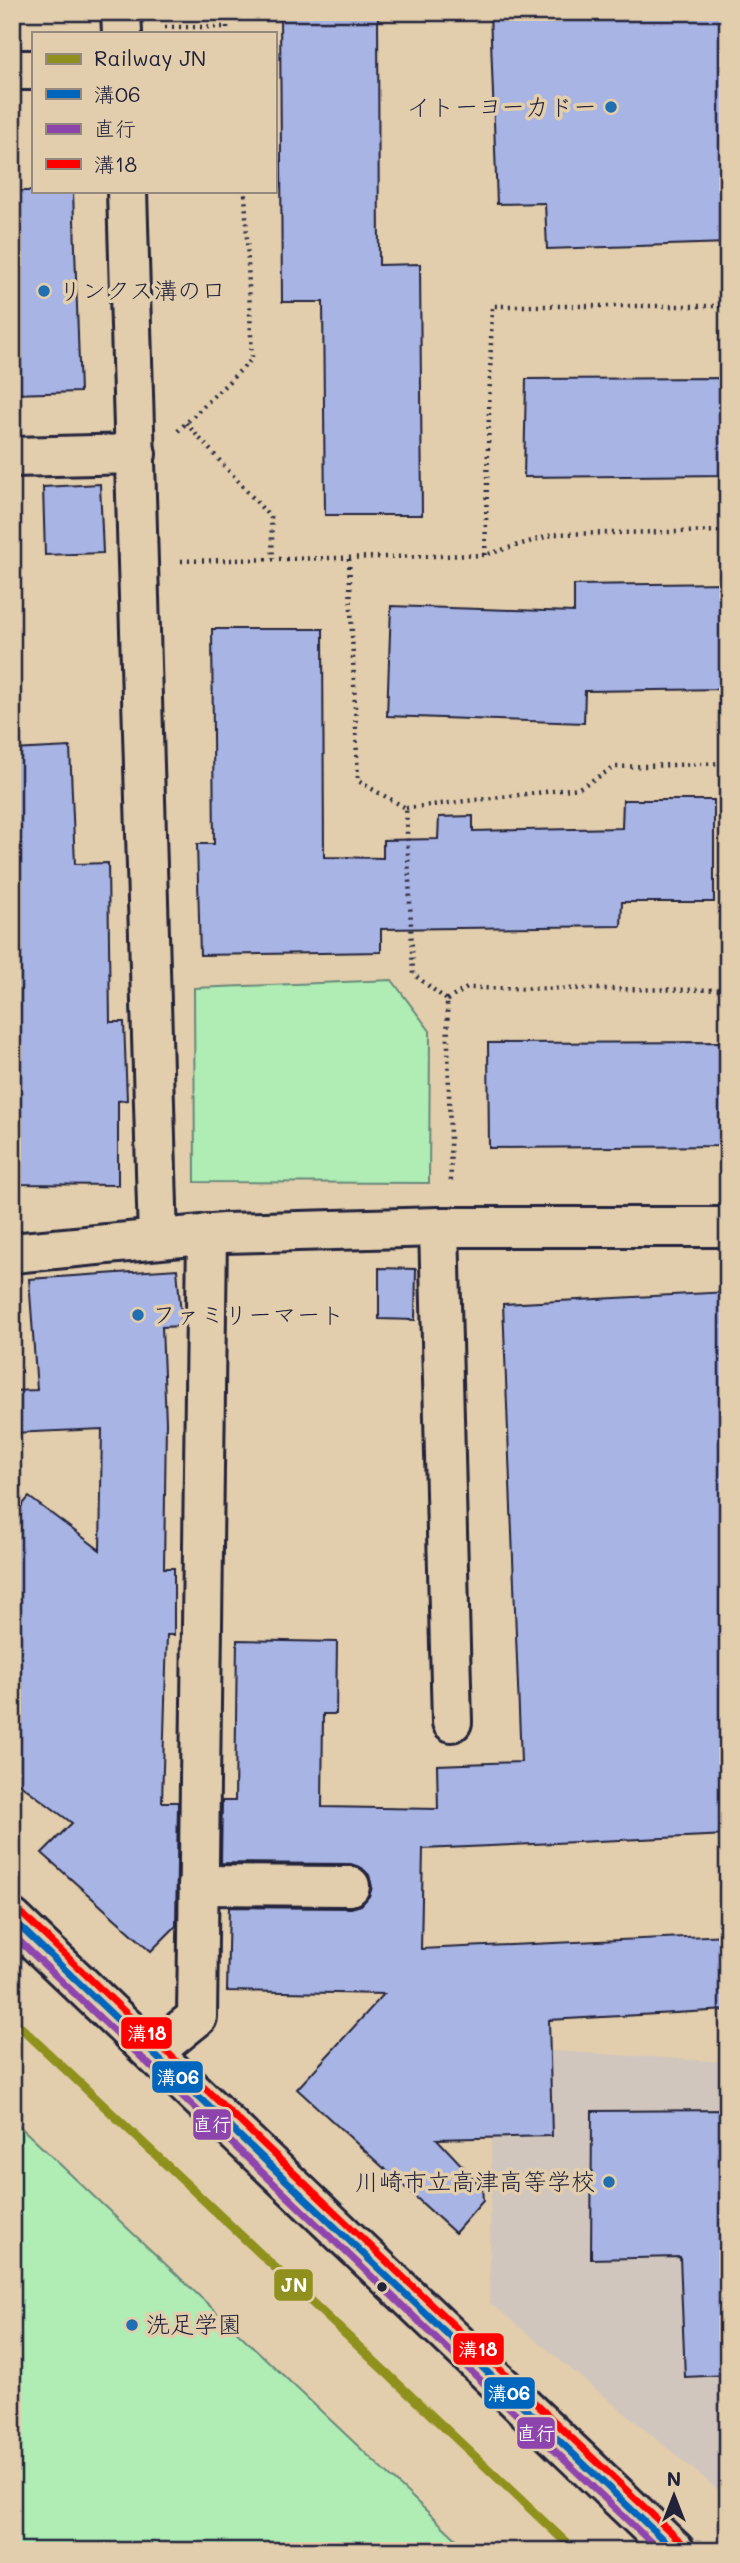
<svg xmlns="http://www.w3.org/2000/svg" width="740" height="2563" font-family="Mali,'Klee One',sans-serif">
<rect width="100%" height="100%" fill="#e2ceac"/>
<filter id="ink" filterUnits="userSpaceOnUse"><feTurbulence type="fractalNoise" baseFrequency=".0143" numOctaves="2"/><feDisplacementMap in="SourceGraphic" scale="14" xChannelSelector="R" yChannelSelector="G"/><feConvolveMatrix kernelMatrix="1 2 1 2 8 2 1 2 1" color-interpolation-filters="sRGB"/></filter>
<g filter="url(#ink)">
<path fill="#d1c6bd" d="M493 2047 728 2062V2498L489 2302Z"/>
<g fill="#afedb5" stroke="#688878" stroke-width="2">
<path d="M392 980 430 1031 429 1183 195 1182 194 988Z"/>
<path d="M12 2119 469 2551H12Z"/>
</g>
<g fill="#a8b4e4" stroke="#22223b" stroke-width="2">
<path d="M280 12H378L379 265 420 264 422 515H325L323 302H282Z"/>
<path d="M490 12H728V243L547 249 545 203 497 204Z"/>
<path d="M12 191H73L80 392 12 394Z"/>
<path d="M728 378V475L524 477 526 379Z"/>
<path d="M100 484 103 553 45 555 43 487Z"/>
<path d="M728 583V689L585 691 584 723 387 716 391 606 574 612V585Z"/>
<path d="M212 629H323L324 857 383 858V840L438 839 439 817 473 816V831L622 828 623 800H714V902H622L621 926 381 929V952L200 955 197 844H214Z"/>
<path d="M70 747 75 864 108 863 110 1022H124L127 1100 118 1101V1185L15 1184 12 750Z"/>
<path d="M728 1042V1146L489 1148 488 1043Z"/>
<path d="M379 1268 416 1269 415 1320 379 1319Z"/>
<path d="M177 1269 182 1326 162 1327 166 1422 164 1568H174V1635H167L162 1802H178L176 1926 151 1951 42 1853 72 1823 12 1778V1517L29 1497 100 1550 102 1429 12 1433V1391L37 1390 29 1279Z"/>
<path d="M728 1292V1835L423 1849 421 1949 728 1935V2010L549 2020 552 2136 437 2139 482 2187 483 2201 455 2233 297 2089 384 1994 227 1991 229 1907 351 1908 361 1905 369 1896 372 1887 369 1875 362 1868 351 1864 221 1863 222 1801H235L237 1640 337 1642 336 1714H323L322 1807 438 1809 437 1765 521 1762 503 1304Z"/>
<path d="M728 2110V2375L685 2377 680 2257 591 2259 592 2111Z"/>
</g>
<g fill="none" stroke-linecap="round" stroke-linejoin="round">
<g stroke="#22223b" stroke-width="44">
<g id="minor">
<path d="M121 12 122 33"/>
<path d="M12 70H33"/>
<path d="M127 191 158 1239"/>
<path d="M12 457 136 454"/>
<path d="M439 1227 452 1722"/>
<path d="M12 1253 224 1233 439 1227H728"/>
<path d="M198 1885 350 1886"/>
<path d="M12 1919 675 2551"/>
<path d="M155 2051 197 2017 207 1234"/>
</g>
</g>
<g stroke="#22223b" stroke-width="4.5" stroke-dasharray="2 5" stroke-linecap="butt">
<path d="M227 12V33"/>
<path d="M165 27H227"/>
<path d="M186 423 271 518 273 559"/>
<path d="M178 431 252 359 245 191"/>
<path d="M485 555 492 306H728"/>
<path d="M349 559 358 781 406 808 413 974 447 1000 451 1184"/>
<path d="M181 561 485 555 555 534 728 531"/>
<path d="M406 808 579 788 615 767 728 763"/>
<path d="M447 1000 467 988 728 990"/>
</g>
<use href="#minor" stroke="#e2ceac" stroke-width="38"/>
<g stroke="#e2ceac" stroke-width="12">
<path id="bus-1" d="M12 1919 675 2551"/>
</g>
<g stroke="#e2ceac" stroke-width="12">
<path id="bus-2" d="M12 1934 660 2551"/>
</g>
<g stroke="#e2ceac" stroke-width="12">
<path id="bus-3" d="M19 1911 682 2543"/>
</g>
<use href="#bus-1" stroke="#0065bd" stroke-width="7"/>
<use href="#bus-2" stroke="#8e44ad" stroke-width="7"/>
<use href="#bus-3" stroke="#f00" stroke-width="7"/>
<g stroke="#e2ceac" stroke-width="14">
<path id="rail-1" d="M12 2019 575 2551"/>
</g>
<use href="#rail-1" stroke="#90901e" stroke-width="9"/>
</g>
</g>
<g fill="#1f6fb2" stroke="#e2ceac" stroke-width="2.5">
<circle cx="611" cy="107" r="7"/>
<circle cx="44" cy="291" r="7"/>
<circle cx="138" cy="1315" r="7"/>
<circle cx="609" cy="2182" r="7"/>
<circle cx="132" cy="2325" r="7"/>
</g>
<circle fill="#22223b" stroke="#e2ceac" stroke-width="2.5" cx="382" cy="2287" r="6"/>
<g text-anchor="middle" stroke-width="7" stroke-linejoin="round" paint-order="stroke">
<g font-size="24" fill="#22223b" stroke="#e2ceac" text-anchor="start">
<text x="597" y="115" text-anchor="end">イトーヨーカドー</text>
<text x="58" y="299">リンクス溝の口</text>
<text x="152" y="1323">ファミリーマート</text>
<text x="595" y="2190" text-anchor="end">川崎市立高津高等学校</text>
<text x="146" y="2333">洗足学園</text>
</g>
</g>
<g stroke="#e2ceac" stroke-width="2.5">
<rect x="120" y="2016" width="53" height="34" rx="7" fill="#f00"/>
<rect x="151" y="2060" width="53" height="34" rx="7" fill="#0065bd"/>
<rect x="192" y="2108" width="40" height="33" rx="7" fill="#8e44ad"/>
<rect x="273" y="2268" width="41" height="34" rx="7" fill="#90901e"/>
<rect x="452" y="2332" width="53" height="34" rx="7" fill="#f00"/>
<rect x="483" y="2376" width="53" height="34" rx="7" fill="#0065bd"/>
<rect x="516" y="2416" width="40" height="34" rx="7" fill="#8e44ad"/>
</g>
<g font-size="19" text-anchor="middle" font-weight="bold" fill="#fff">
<text x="147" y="2040">溝18</text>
<text x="178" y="2084">溝06</text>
<text x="212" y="2131">直行</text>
<text x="294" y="2292">JN</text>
<text x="478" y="2356">溝18</text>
<text x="509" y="2400">溝06</text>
<text x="536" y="2440">直行</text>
</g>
<rect width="740" height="2563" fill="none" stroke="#e2ceac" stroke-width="42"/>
<rect x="21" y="21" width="698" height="2521" fill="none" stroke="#22223b" stroke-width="2.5" filter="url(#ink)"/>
<rect x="32" y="32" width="245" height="161" fill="#e2ceac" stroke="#95897f" stroke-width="2"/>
<rect x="46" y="54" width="35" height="10" fill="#90901e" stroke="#95897f" stroke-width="2"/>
<text x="94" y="66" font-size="21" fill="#22223b">Railway JN</text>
<rect x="46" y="89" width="35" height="10" fill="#0065bd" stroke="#95897f" stroke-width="2"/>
<text x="94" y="102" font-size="21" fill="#22223b">溝06</text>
<rect x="46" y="124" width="35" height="10" fill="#8e44ad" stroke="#95897f" stroke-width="2"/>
<text x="94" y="136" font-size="21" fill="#22223b">直行</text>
<rect x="46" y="159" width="35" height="10" fill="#ff0000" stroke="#95897f" stroke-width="2"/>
<text x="94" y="172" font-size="21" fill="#22223b">溝18</text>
<g transform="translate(674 2496)" stroke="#e2ceac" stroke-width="5" paint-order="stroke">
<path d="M0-5L12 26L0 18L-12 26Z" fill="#22223b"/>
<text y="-10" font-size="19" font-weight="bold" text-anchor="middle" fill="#22223b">N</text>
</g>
</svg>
